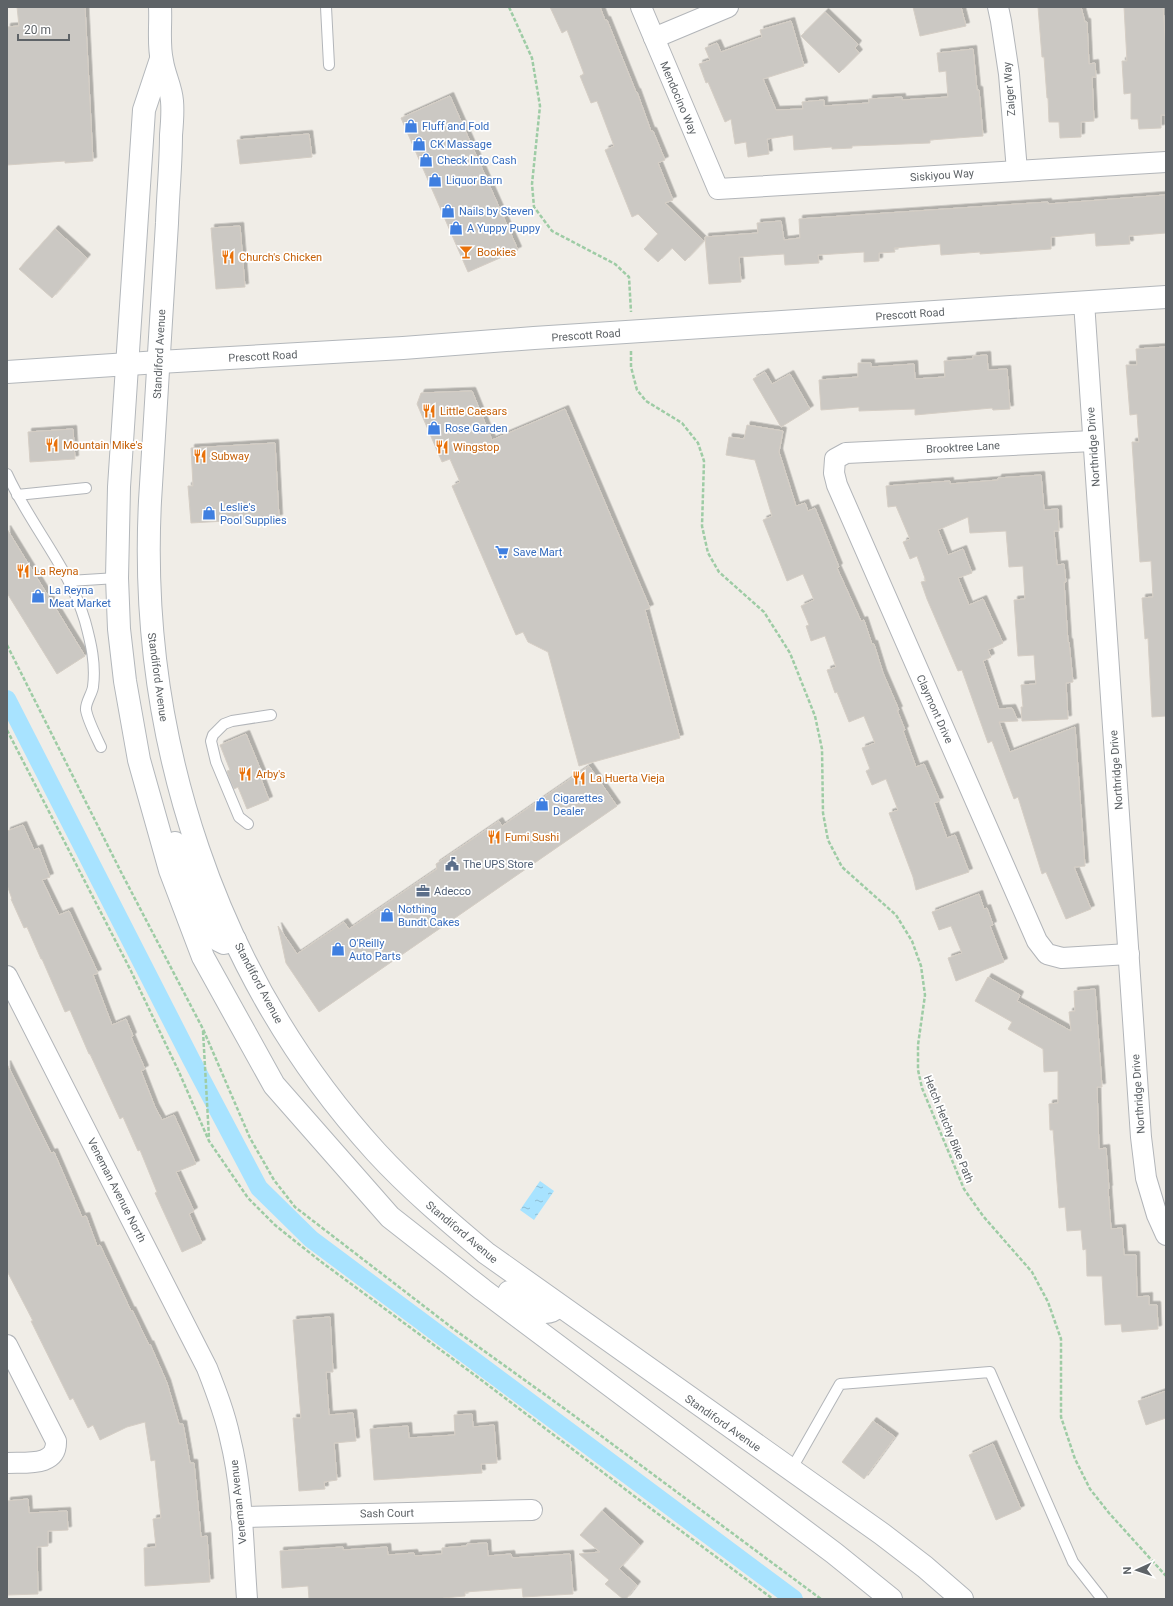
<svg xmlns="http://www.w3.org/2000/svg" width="1173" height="1606" font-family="Roboto,sans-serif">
<defs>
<pattern id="water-ripples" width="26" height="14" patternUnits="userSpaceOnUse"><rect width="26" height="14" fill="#a8e3ff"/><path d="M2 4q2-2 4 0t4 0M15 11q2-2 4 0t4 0" fill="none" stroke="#8cbcd2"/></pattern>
<filter id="shadow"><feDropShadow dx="3.5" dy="-3.5" stdDeviation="0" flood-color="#0004"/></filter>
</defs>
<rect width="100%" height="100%" fill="#f0ede7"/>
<path fill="url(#water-ripples)" d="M540 1181 554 1191 534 1220 520 1210Z"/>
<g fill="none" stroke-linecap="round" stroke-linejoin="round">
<path stroke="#a8e3ff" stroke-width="18" d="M7 699 192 1061 259 1188 311 1239 794 1599"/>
</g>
<g fill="#cbc8c3" stroke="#d5cec5" filter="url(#shadow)">
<path d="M17 7H85L93 161 65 163V161L7 165V27L19 26Z"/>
<path d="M550 7H600L605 20H607L636 92H637L651 131H653L665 160 658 163 673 200 665 203 704 241 685 261 672 248 658 262 644 249 658 234 638 214 632 217 605 150 614 146 597 101 591 103 580 76 584 74 567 30 562 33Z"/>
<path d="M913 7H961L966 26 920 36Z"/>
<path d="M1038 7H1081L1085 22H1087L1089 64 1095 63 1096 77H1092L1094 121 1081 122V137L1060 138 1059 122H1049L1048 98H1047L1044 57H1042Z"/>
<path d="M1124 7H1163L1166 52V115H1161V128L1139 129 1138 119H1131V93L1124 94 1122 61H1127Z"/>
<path d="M825 12 858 44 855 48 859 53 839 73 801 36Z"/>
<path d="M791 21 804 66 763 79 776 110 803 109 802 102 824 100V106L869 103V99L902 97V100L948 97 946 71 939 72 937 53 973 49 977 90H979L983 136 930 140V143L852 146V148L832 149V147L794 150 793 135 767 139 769 154 748 157 746 142 735 144 731 119 725 122 708 82 706 83 699 64 710 60 705 48 717 43 721 52 762 37 760 30Z"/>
<path d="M450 96 518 250 468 272 401 118Z"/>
<path d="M309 134 312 157 240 164 237 140Z"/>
<path d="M1165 195 1166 233 1129 236 1130 244 1096 246 1095 233 1051 237V249L980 254V252L941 255 940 244 894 248 895 252 879 253V261L864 262V252L818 255 819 263 785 265 784 254 739 257 741 282 709 284 705 237 758 233 757 223 781 221 784 240 800 238 799 219 1048 202V204Z"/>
<path d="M240 226 245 287 216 289 211 228Z"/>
<path d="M55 229 87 258 52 298 19 269Z"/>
<path d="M1166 347V716L1152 717 1148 638 1145 639 1142 598 1153 597 1151 561 1140 562 1132 442H1139L1137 414 1130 415 1126 365H1137L1136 349Z"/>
<path d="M987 355 988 370 1007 369 1010 409 993 410 992 408 915 415V409L859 411V407L821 410 819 380 858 377V363H871V367L914 364 915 379 945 377 944 361 973 359V356Z"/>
<path d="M765 372 772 384 790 374 810 409 781 427 753 379Z"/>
<path d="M472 391 492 440 565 409 650 608 645 610 680 738 579 766 548 652 528 642 523 632 516 635 452 486 460 482 450 459 442 462 417 404 421 393Z"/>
<path d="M747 425 783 431 779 452 796 506 805 503 808 511 815 508 839 567 837 568 861 621 864 620 872 644H874L883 673 899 710H897L905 730 903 731 916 767 924 764 940 801 934 803 947 838 955 835 969 872 916 890 913 877 889 813 898 810 886 779 872 785 866 771 870 769 862 748 875 743 864 716 849 722 837 692 835 693 827 670 836 667 825 636 811 641 806 626 809 625 801 606 814 600 803 574 787 581 763 520 772 516 755 460 726 455 729 437 744 439Z"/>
<path d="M73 429 75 459 30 462 28 432Z"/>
<path d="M275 443 279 518 191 523 188 486H193L191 448Z"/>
<path d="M1041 475 1044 510 1058 509 1059 531H1054L1057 565 1064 564 1066 582H1064L1068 642H1069L1073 682 1066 683 1068 719 1022 721 1021 707H1023L1021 685 1036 684 1034 655 1018 656 1014 600 1025 599 1023 566 1009 567 1006 531 970 533 968 517 938 530 948 555 963 549 972 573 958 578 969 605 983 599 1003 643 988 650 991 657 983 661 999 709 1012 708 1018 721 999 722 1010 752 1075 727 1085 866 1074 867 1091 909 1066 919 1046 872 1042 874 1018 797 1014 799 992 741 988 743 962 670 958 671 927 599 921 582 926 581 917 556 910 559 903 542 910 539 896 506 888 507 886 486 950 481V484L998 480V478Z"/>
<path d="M7 529 85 656 57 674 7 593Z"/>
<path d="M246 734 264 778 261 779 269 800 247 809 238 787 234 789 230 780 227 771 230 770 220 745Z"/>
<path d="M589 766 617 806 319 1012 286 963 278 926 297 954 344 922 349 929 437 869 436 864 499 821 502 826Z"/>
<path d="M23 825 34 850 39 848 50 877 42 880 59 915 69 911 98 973 93 975 112 1025 126 1019 133 1036 131 1037 145 1069 141 1071 155 1107 162 1120 174 1115 196 1164 176 1172 194 1211 189 1214 202 1243 182 1252 155 1193 157 1192 140 1150 138 1151 123 1117 120 1119 90 1054H89L70 1010 65 1012 42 959H41L27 927 24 928 11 899H12L7 885V831Z"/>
<path d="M979 894 984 909 987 908 993 925 990 926 1004 962 956 981 948 958 962 953 951 926 939 930 932 912Z"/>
<path d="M988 977 1020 995 1017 1001 1071 1031 1069 1012 1075 1011 1074 991 1095 989 1102 1087H1097L1099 1149 1106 1148 1109 1189H1108L1111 1229 1122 1228 1124 1255H1136L1137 1297 1149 1296V1305H1157L1158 1329 1122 1332 1121 1324 1105 1325 1102 1276H1087L1086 1249 1083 1250 1081 1230 1067 1231 1065 1207 1059 1208 1053 1130H1050L1049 1104 1058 1103V1071L1044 1072 1043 1049 1008 1029 1012 1022 975 1001Z"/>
<path d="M7 1064 51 1153 54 1152 82 1217 86 1216 97 1246 100 1245 131 1311 132 1310 149 1345 150 1344 167 1383 179 1424H183L190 1463H194L201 1537 207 1536 210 1582 145 1586 144 1548 156 1547 153 1519 161 1518 155 1460 151 1461 145 1422 127 1427 100 1440 93 1425 88 1428 73 1398 70 1400 31 1321H33L7 1271Z"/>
<path d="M330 1317 333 1372H326L329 1415 353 1413 356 1441 334 1443 337 1480 324 1482 325 1489 299 1491 293 1418H301L293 1320Z"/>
<path d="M1166 1391V1418L1146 1425 1138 1401Z"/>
<path d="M472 1414 473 1427 494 1425 497 1463 481 1464 482 1473 374 1480 370 1429 408 1426 409 1438 455 1435 454 1415Z"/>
<path d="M873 1421 895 1437 864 1479 842 1462Z"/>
<path d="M993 1444 1021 1509 996 1520 969 1455Z"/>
<path d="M28 1499 29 1513 67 1511 68 1530 48 1531V1546L37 1547 38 1594 8 1595 7 1501Z"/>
<path d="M602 1511 640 1545 619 1569 637 1585 626 1599H623L605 1584 609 1580 579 1554 600 1552 580 1535Z"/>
<path d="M487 1543 488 1556 511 1554 512 1558 570 1554 573 1594 523 1597 522 1588 465 1592V1596L443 1598V1599H309L308 1586 282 1588 280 1551 343 1547V1550L387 1547 388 1555 414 1553 415 1556 442 1554V1548L467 1546V1544Z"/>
</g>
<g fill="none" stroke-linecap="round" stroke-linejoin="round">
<g stroke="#b2b5b9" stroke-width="12">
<g id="service">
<path d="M326 7 329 65"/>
<path d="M7 474C30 525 69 567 85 621 91 643 96 664 93 687 92 694 85 703 86 710 88 721 96 736 101 747"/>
<path d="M17 495 86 488"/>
<path d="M69 581 117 578"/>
<path d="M248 824 239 817 216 762 211 741 213 735 224 724 232 721 271 715"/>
<path d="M791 1470 840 1384 990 1372 1073 1562 1102 1599"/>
</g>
</g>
<g stroke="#b2b5b9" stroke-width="22">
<g id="minor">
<path d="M641 7 718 189 1166 162"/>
<path d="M998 7 1001 21 1009 74 1017 171"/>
<path d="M654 38 728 7"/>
<path d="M1084 302 1141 1137 1146 1178 1157 1215 1166 1235"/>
<path d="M1093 441 846 453 835 459 834 473 837 485 1037 941 1047 954 1062 958 1129 954"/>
<path d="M7 976 207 1368C216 1391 225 1414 230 1438 243 1490 243 1545 247 1599"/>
<path d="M7 1345 56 1441C57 1467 26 1462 7 1463"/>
<path d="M241 1517 532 1510"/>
</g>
</g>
<g stroke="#b3b7bb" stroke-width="24">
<g id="secondary">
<path d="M160 7C161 24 158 44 162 61 164 75 171 87 172 101 173 112 172 124 171 135 171 164 168 193 167 223 162 316 155 408 150 501 138 738 215 975 376 1152 410 1189 448 1221 486 1253L882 1534 925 1567 962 1599"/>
<path d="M161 59 144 110 119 487 117 578 119 629 125 681 139 760 170 870 203 957 274 1085 390 1217 483 1290 834 1553 891 1599"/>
<path d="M7 372 159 362 403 348 534 338 1166 297"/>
<path d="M175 843 206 916 218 940 224 943 235 940"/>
<path d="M509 1292C522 1301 543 1322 558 1306"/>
</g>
</g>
<g stroke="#9ecca5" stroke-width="2.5" stroke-dasharray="4 2" stroke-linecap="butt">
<path d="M509 7 532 58 540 106 532 184 534 207 552 231 615 264 629 277 631 312"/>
<path d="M631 351V367L637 390 646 401 682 423 698 443 704 461 702 526 708 553 719 572 764 612 790 653 815 716 822 749 823 813 828 840 842 867 896 915 912 941 921 966 925 995 918 1045V1070L922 1088 964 1189 983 1216 1032 1272 1048 1302 1061 1339V1417L1075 1459 1090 1489 1109 1513 1166 1576"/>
<path d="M7 645 121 872 203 1029 250 1138 274 1180 295 1207 455 1330 565 1409 821 1599"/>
<path d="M7 730 131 971 179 1072 209 1141 248 1198 275 1225 320 1261 480 1379 642 1502 773 1599"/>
<path d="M203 1031 209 1138"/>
</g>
<use href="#service" stroke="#fff" stroke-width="10"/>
<use href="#minor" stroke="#fff" stroke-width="20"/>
<use href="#secondary" stroke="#fff" stroke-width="22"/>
</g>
<defs>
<g id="shop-bare" transform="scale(1.08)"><path d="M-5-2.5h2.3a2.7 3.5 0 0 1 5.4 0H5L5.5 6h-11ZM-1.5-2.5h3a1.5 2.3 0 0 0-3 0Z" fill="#3f7fe0" stroke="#fff" stroke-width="2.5" paint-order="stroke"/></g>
<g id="bar-bare" transform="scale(1.08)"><path d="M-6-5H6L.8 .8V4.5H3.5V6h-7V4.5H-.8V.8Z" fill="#e8710a" stroke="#fff" stroke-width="2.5" paint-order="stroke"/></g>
<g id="restaurant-bare" transform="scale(1.08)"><path d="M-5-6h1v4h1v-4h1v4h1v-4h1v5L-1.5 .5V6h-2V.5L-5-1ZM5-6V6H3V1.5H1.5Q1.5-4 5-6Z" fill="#e8710a" stroke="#fff" stroke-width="2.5" paint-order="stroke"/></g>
<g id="supermarket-bare" transform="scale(1.08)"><path d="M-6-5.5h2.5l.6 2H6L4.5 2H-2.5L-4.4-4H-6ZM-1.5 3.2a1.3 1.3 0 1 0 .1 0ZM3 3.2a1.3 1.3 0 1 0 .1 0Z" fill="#3f7fe0" stroke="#fff" stroke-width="2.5" paint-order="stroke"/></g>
<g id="civic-bare" transform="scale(1.08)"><path d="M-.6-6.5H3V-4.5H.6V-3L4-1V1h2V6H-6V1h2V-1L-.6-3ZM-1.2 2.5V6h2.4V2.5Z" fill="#5c6f8a" stroke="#fff" stroke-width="2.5" paint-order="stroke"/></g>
<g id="office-bare" transform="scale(1.08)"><path d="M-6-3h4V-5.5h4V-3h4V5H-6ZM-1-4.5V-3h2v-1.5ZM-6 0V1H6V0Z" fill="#5c6f8a" stroke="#fff" stroke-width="2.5" paint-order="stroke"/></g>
</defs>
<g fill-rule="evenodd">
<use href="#shop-bare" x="411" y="126"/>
<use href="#shop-bare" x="419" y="144"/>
<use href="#shop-bare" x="426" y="160"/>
<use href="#shop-bare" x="435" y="180"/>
<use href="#shop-bare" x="448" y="211"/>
<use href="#shop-bare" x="456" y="228"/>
<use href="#bar-bare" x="466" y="252"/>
<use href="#restaurant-bare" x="228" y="257"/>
<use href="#restaurant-bare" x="429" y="411"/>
<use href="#shop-bare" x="434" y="428"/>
<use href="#restaurant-bare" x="52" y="445"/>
<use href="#restaurant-bare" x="442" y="447"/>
<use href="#restaurant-bare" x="200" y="456"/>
<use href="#shop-bare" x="209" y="513"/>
<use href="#supermarket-bare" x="502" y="552"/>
<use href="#restaurant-bare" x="23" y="571"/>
<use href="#shop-bare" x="38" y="596"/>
<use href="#restaurant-bare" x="245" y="774"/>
<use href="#restaurant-bare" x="579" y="778"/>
<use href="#shop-bare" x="542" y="804"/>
<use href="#restaurant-bare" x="494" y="837"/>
<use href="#civic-bare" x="452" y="864"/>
<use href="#office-bare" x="423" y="891"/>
<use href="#shop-bare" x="387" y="915"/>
<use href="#shop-bare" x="338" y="949"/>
</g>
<g text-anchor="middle" stroke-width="3.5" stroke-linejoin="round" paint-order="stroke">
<g font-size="11" fill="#5e6367" stroke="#fff">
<text transform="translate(1009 89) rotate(-95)" y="4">Zaiger Way</text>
<text transform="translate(679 98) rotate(67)" y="4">Mendocino Way</text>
<text transform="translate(942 175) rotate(-4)" y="4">Siskiyou Way</text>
<text transform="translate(910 314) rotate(-4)" y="4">Prescott Road</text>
<text transform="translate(586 335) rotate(-4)" y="4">Prescott Road</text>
<text transform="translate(159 354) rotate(-87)" y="4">Standiford Avenue</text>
<text transform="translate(263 356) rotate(-3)" y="4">Prescott Road</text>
<text transform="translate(963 447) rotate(-3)" y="4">Brooktree Lane</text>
<text transform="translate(1093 447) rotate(-94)" y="4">Northridge Drive</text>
<text transform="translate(158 677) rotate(82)" y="4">Standiford Avenue</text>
<text transform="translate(935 709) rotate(66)" y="4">Claymont Drive</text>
<text transform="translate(1116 770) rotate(-94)" y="4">Northridge Drive</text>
<text transform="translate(259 983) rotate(62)" y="4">Standiford Avenue</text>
<text transform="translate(1138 1094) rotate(-94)" y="4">Northridge Drive</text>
<text transform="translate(949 1129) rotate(68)" y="4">Hetch Hetchy Bike Path</text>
<text transform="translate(117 1190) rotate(63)" y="4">Veneman Avenue North</text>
<text transform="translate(462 1232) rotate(40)" y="4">Standiford Avenue</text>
<text transform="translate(723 1423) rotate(35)" y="4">Standiford Avenue</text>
<text transform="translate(238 1502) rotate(-96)" y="4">Veneman Avenue</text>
<text transform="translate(387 1513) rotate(-1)" y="4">Sash Court</text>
</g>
<g font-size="11" fill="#366cbe" stroke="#fff" text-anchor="start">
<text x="422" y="130">Fluff and Fold</text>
<text x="430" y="148">CK Massage</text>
<text x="437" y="164">Check Into Cash</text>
<text x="446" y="184">Liquor Barn</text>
<text x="459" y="215">Nails by Steven</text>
<text x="467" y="232">A Yuppy Puppy</text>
<text x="445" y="432">Rose Garden</text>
<text x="220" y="511">Leslie's<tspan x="220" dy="13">Pool Supplies</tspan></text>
<text x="513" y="556">Save Mart</text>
<text x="49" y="594">La Reyna<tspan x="49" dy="13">Meat Market</tspan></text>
<text x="553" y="802">Cigarettes<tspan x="553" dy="13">Dealer</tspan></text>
<text x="398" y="913">Nothing<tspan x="398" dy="13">Bundt Cakes</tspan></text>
<text x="349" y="947">O'Reilly<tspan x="349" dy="13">Auto Parts</tspan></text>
</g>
<g font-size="11" fill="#c56008" stroke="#fff" text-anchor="start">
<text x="477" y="256">Bookies</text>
<text x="239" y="261">Church's Chicken</text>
<text x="440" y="415">Little Caesars</text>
<text x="63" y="449">Mountain Mike's</text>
<text x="453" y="451">Wingstop</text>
<text x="211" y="460">Subway</text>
<text x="34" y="575">La Reyna</text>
<text x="256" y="778">Arby's</text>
<text x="590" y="782">La Huerta Vieja</text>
<text x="505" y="841">Fumi Sushi</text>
</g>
<g font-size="11" fill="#4e5e75" stroke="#fff" text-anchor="start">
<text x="463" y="868">The UPS Store</text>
<text x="434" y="895">Adecco</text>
</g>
</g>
<rect width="1173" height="1606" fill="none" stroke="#5e6367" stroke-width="16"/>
<g transform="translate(1137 1570) rotate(267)" stroke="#ffffff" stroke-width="3" paint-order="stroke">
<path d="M0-3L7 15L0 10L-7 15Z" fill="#5e6367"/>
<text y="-6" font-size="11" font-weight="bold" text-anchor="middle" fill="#5e6367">N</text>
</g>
<path d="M18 34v6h51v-6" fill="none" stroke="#5e6367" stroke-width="2"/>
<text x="24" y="34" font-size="12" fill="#5e6367" stroke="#ffffff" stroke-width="3" paint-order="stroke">20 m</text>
</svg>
